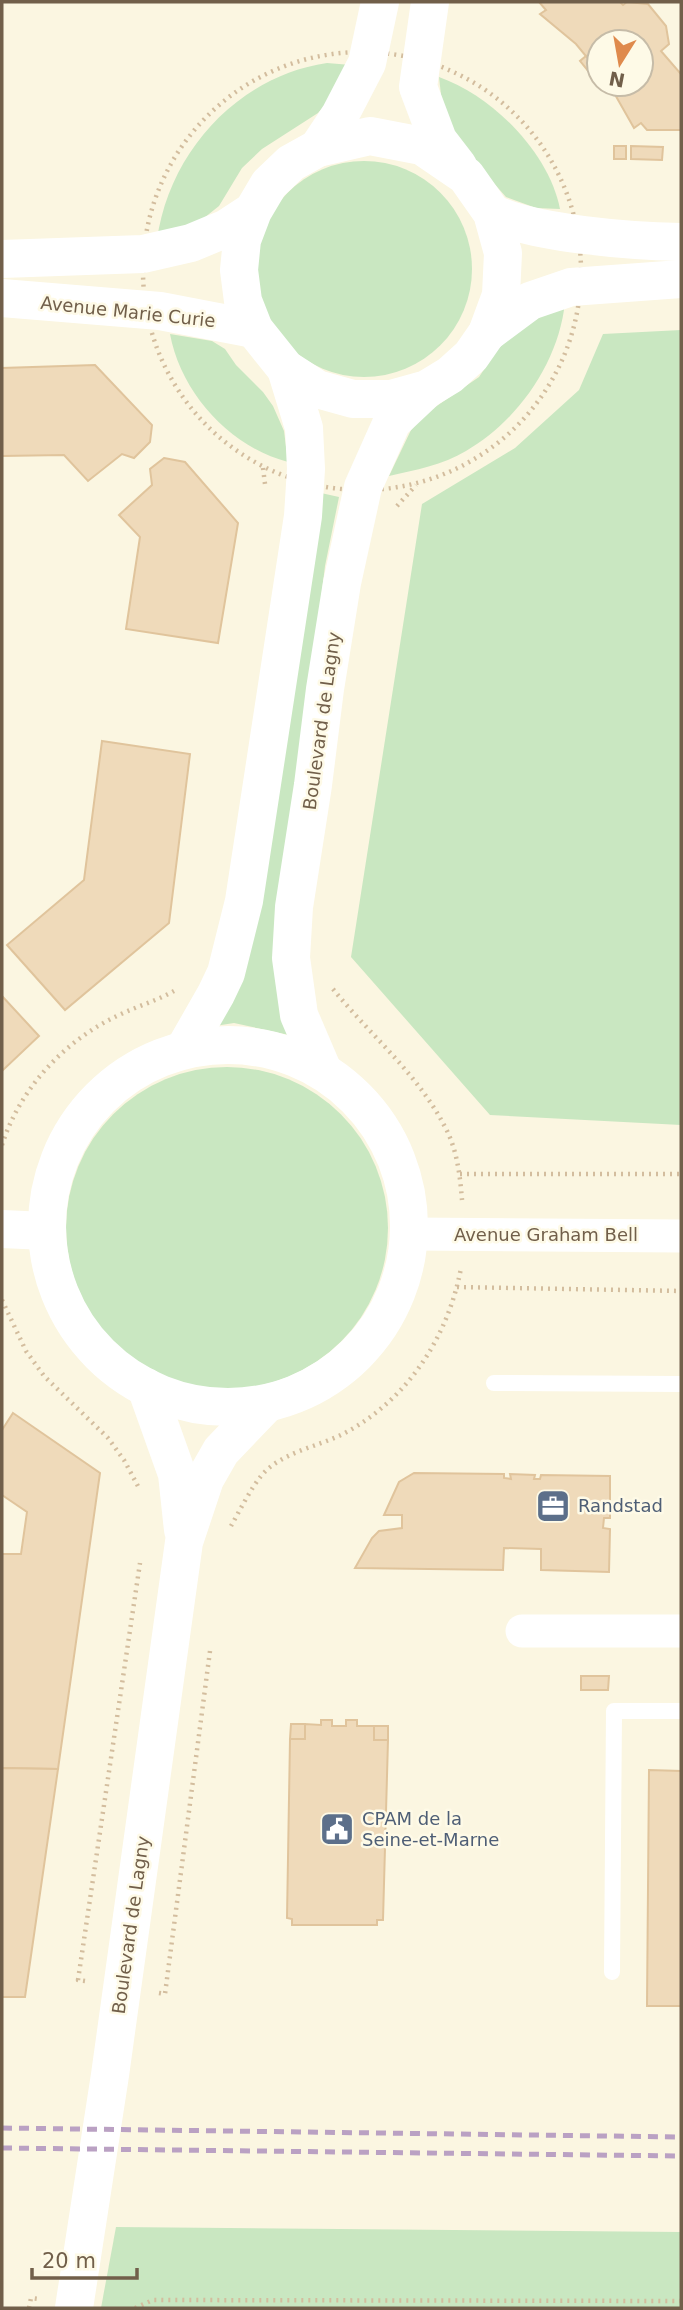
<svg xmlns="http://www.w3.org/2000/svg" width="683" height="2310" font-family="'DejaVu Sans',sans-serif">
<rect width="100%" height="100%" fill="#fbf6e1"/>
<g fill="#c9e7c1">
<path d="M327 63 351 65 338 90 318 113 262 149 242 168 219 206 199 222 157 240C169 152 238 76 327 63Z"/>
<path d="M439 77C493 96 549 153 560 209L536 208 506 197 453 137 442 104Z"/>
<circle cx="364" cy="269" r="108"/>
<path d="M565 302C559 362 518 421 466 451 443 465 415 470 389 476L411 430 422 416 479 377 505 338Z"/>
<path d="M681 330V1125L490 1115 351 957 422 504 515 448 579 390 603 334Z"/>
<path d="M170 334 212 341 225 349 236 365 263 392 273 406 284 431 288 462C230 447 181 393 170 334Z"/>
<path d="M321 493 339 497 325 566 286 891 298 1037 234 1023 215 1026Z"/>
<circle cx="227" cy="1228" r="161"/>
<path d="M116 2227 681 2232V2308H101Z"/>
</g>
<g fill="#efdaba" stroke="#e0c49c" stroke-width="2">
<path d="M539 2H620L623 5 627 2 648 4 666 26 669 44 661 51 681 74V130H647L641 123 634 128 609 84H641V42H599V72L576 44 540 14 546 10Z"/>
<path d="M586 56 599 72 597 82 580 61Z"/>
<rect x="614" y="146" width="12" height="13"/>
<path d="M631 146 663 147 662 160 631 159Z"/>
<path d="M95 365 152 425 150 442 134 458 122 454 88 481 64 455 2 456V368Z"/>
<path d="M164 458 185 462 238 523 218 643 126 629 140 537 119 515 152 485 150 469Z"/>
<path d="M102 741 190 754 169 923 65 1010 7 945 84 880Z"/>
<path d="M2 996 39 1036 2 1071Z"/>
<path d="M13 1413 100 1473 58 1769 2 1768V1554H21L27 1512 2 1495V1430Z"/>
<path d="M414 1473 504 1474V1478L511 1479 510 1474 535 1475 534 1479H540L541 1475 610 1476V1518H604L603 1528 610 1529 609 1572 541 1570V1549L504 1548 503 1570 355 1568 372 1538 379 1531 402 1528V1515H384L399 1482Z"/>
<path d="M581 1676H609L608 1690H581Z"/>
<path d="M321 1720H332V1726H346V1720H357V1726H374V1740H388L383 1920H377V1925H292V1919L287 1918 290 1739H305V1724L321 1725Z"/>
<path d="M291 1724H305V1739H290Z"/>
<rect x="374" y="1726" width="14" height="14"/>
<path d="M2 1768 58 1769 25 1997H2Z"/>
<path d="M649 1770 681 1771V2006H647Z"/>
</g>
<g fill="none" stroke-linecap="round" stroke-linejoin="round">
<g stroke="#d3bd9e" stroke-width="4.5" stroke-dasharray="2 5" stroke-linecap="butt">
<circle cx="362" cy="271" r="219"/>
<path d="M263 468 265 484"/>
<path d="M397 506 416 485"/>
<path d="M333 989C370 1035 418 1074 445 1127 457 1149 460 1175 462 1200"/>
<path d="M2 1145C20 1088 65 1040 119 1015 138 1006 156 1001 174 991"/>
<path d="M460 1174H681"/>
<path d="M457 1287 681 1291"/>
<path d="M2 1300 26 1351 44 1376 108 1438 124 1460 140 1490"/>
<path d="M231 1526C240 1510 250 1490 261 1476 280 1453 316 1447 341 1435 406 1402 448 1338 461 1268"/>
<path d="M85 1981 78 1980 140 1563"/>
<path d="M159 1993 165 1994 210 1651"/>
<path d="M29 2308 31 2298 38 2299"/>
<path d="M135 2308 153 2300 681 2301"/>
</g>
<g stroke="#fff" stroke-width="16">
<path d="M494 1383 681 1384"/>
<path d="M612 1972 614 1711H681"/>
</g>
<g stroke="#fff" stroke-width="33">
<path d="M410 1234 681 1236"/>
<path d="M522 1631H681"/>
</g>
<path stroke="#fff" stroke-width="38" d="M2 1229 46 1231"/>
<g stroke="#fff" stroke-width="38">
<path d="M430 2 418 87 438 140 458 166"/>
<path d="M318 148 340 115 367 63 380 2"/>
<path d="M492 213C535 234 632 241 681 242"/>
<path d="M2 259 143 254 191 243 227 228 253 211 269 184 291 163 318 148 370 136 422 146 466 176 492 213 503 253 501 295 487 333 471 356 450 375 427 389 391 399H353L317 389 286 369 254 329 243 301 239 270 242 240 253 211"/>
<path d="M2 298 160 311 254 329"/>
<path d="M487 333 530 301 571 287 681 279"/>
<circle cx="228" cy="1226" r="181"/>
<path d="M184 1050 216 994 226 973 244 901 303 516 306 469 304 428 286 369"/>
<path d="M323 1071 299 1015 291 958 294 907 313 785 325 689 342 583 363 487 392 422 427 389"/>
<path d="M146 1387 177 1474 183 1530"/>
<path d="M74 2308 110 2075 184 1542 205 1479 221 1451 266 1404"/>
</g>
<g stroke="#baa1c3" stroke-width="5" stroke-dasharray="10 7" stroke-linecap="butt">
<path d="M2 2128 681 2137"/>
<path d="M2 2148 681 2156"/>
</g>
</g>
<defs>
<g id="office-square" transform="scale(1.75)"><rect x="-9" y="-9" width="18" height="18" rx="4" fill="#5c6f8a" stroke="#fefae7"/><path d="M-6-3h4V-5.5h4V-3h4V5H-6ZM-1-4.5V-3h2v-1.5ZM-6 0V1H6V0Z" fill="#fff"/></g>
<g id="civic-square" transform="scale(1.75)"><rect x="-9" y="-9" width="18" height="18" rx="4" fill="#5c6f8a" stroke="#fefae7"/><path d="M-.6-6.5H3V-4.5H.6V-3L4-1V1h2V6H-6V1h2V-1L-.6-3ZM-1.2 2.5V6h2.4V2.5Z" fill="#fff"/></g>
</defs>
<g fill-rule="evenodd">
<use href="#office-square" x="553" y="1506"/>
<use href="#civic-square" x="337" y="1829"/>
</g>
<g text-anchor="middle" stroke-width="5" stroke-linejoin="round" paint-order="stroke">
<g font-size="18" fill="#715f4a" stroke="#fefae7">
<text transform="translate(128 312) rotate(6)" y="6">Avenue Marie Curie</text>
<text transform="translate(322 721) rotate(-82)" y="6">Boulevard de Lagny</text>
<text x="546" y="1241">Avenue Graham Bell</text>
<text transform="translate(131 1925) rotate(-82)" y="6">Boulevard de Lagny</text>
</g>
<g font-size="18" fill="#4e5e75" stroke="#fefae7" text-anchor="start">
<text x="578" y="1512">Randstad</text>
<text x="362" y="1825">CPAM de la<tspan x="362" dy="21">Seine-et-Marne</tspan></text>
</g>
</g>
<rect width="683" height="2310" fill="none" stroke="#715f4a" stroke-width="7"/>
<g transform="translate(620 63) rotate(191)"><circle r="33" fill="#fefae7" stroke="#c6bca8" stroke-width="2"/>
<path d="M0-5L12 26L0 18L-12 26Z" fill="#df8a4c"/>
<text y="-10" font-size="19" font-weight="bold" text-anchor="middle" fill="#715f4a">N</text>
</g>
<path d="M32 2268v10h105v-10" fill="none" stroke="#715f4a" stroke-width="3.5"/>
<text x="42" y="2268" font-size="21" fill="#715f4a" stroke="#fefae7" stroke-width="5" paint-order="stroke">20 m</text>
</svg>
